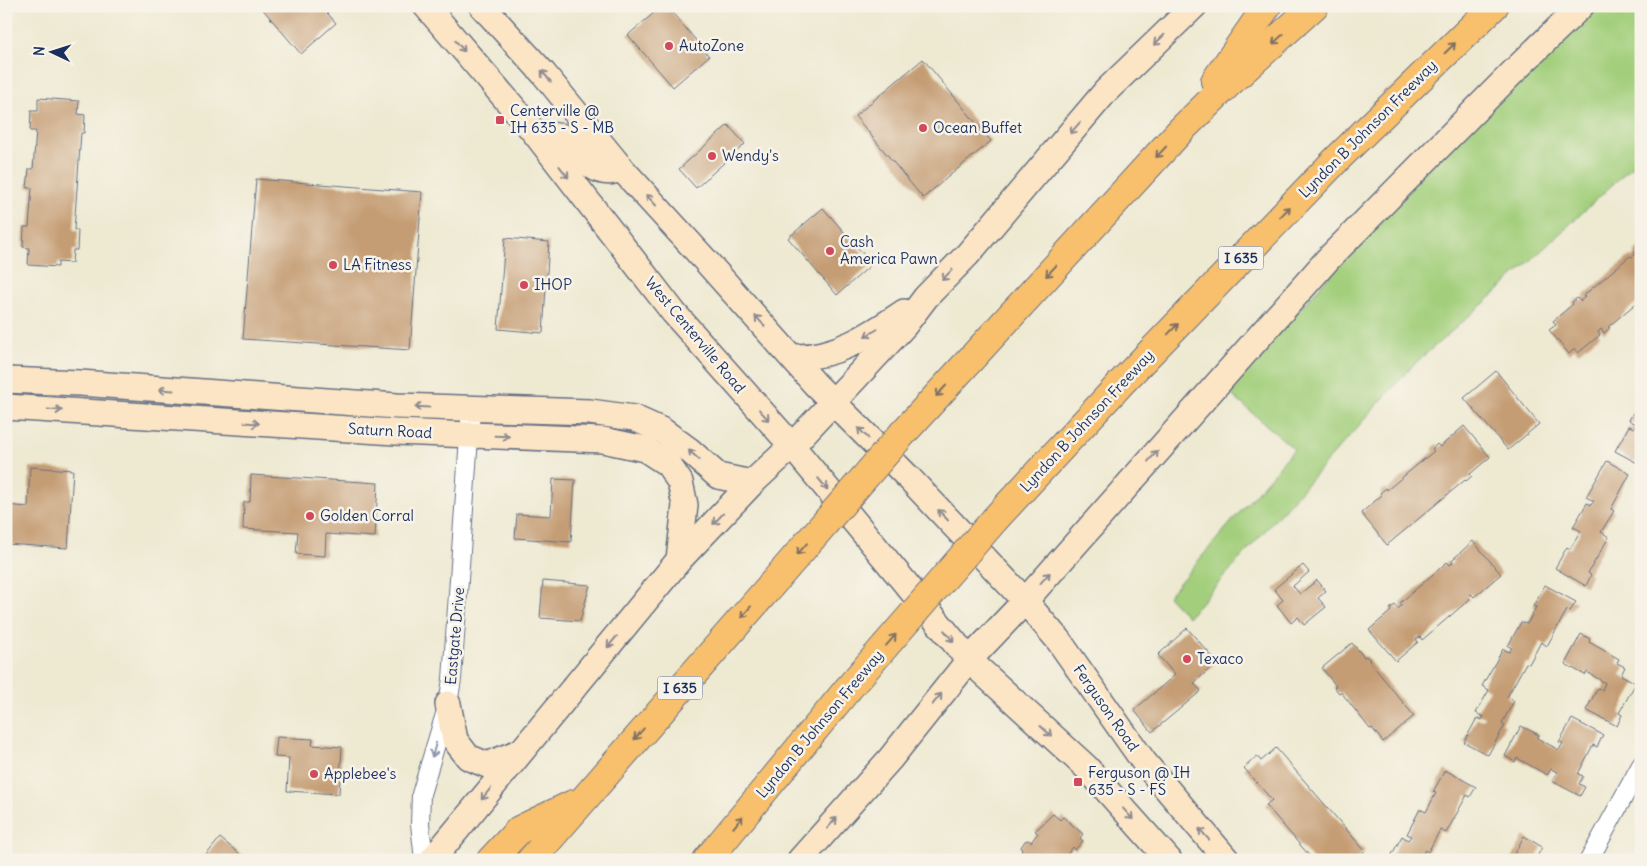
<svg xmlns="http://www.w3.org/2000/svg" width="1647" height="866" font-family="Delius,sans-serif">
<rect width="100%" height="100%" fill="#f7f3e8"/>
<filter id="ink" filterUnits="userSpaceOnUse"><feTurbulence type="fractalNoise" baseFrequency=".02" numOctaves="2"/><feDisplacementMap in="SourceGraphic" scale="10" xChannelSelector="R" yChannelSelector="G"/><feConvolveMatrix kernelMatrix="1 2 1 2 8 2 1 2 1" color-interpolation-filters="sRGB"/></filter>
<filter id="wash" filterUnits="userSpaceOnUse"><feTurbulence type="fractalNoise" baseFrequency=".0096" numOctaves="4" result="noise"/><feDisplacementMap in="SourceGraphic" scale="20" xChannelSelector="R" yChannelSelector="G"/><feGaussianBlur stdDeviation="1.12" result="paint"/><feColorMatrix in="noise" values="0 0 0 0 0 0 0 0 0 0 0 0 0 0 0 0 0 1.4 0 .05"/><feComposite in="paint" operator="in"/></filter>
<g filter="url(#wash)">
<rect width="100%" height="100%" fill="#eee9d1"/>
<path fill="#a3cf7c" stroke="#5f7f6d" d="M1569 6H1641V158L1498 291 1413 365 1188 617 1168 596 1294 449 1227 391Z"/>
<g id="blocks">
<g fill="#c59d74">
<path d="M260 6H321L336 23 301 54Z"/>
<path d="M662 6H667L709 56 673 87 628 35Z"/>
<path d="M923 59 991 141 923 198 855 116Z"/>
<path d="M38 98 79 101 78 114 85 115 84 133H81L74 230H78L77 250H73L72 263 58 262V267L28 265 29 248 23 247 24 227H29L32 188H27L29 169H33L36 131H30L31 111H38Z"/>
<path d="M728 125 745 144 696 188 679 169Z"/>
<path d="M256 179 422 192 410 350 243 339Z"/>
<path d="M823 208 872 264 837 295 788 238Z"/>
<path d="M505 238 549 242 543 333 498 329Z"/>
<path d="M1641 246V299L1608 327 1610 328 1604 333 1601 329 1598 332 1600 335 1578 353 1575 348 1569 354 1549 330 1556 325 1553 321 1573 304 1572 302 1577 298 1580 301 1585 297 1583 296 1630 256 1632 257 1636 254 1634 252Z"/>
<path d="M1496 371 1539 424 1508 450 1464 398Z"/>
<path d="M1641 400V465L1615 451 1629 426 1634 428 1636 424 1629 420Z"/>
<path d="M1464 426 1490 457 1470 474 1472 476 1466 481 1465 480 1387 545 1361 513 1382 495 1380 493 1386 488 1387 490 1434 451 1432 449 1437 444 1440 447Z"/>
<path d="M1607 461 1630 474 1611 509 1614 511 1601 532 1609 537 1588 573 1591 575 1586 586 1555 568 1567 547 1570 549 1581 531 1573 527 1587 503 1591 505 1594 501 1586 497Z"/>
<path d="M30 467 73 470 68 548 6 544V505L28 507Z"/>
<path d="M251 475 378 483 375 537 326 534 325 556 296 554 298 532 243 529 244 502H250Z"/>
<path d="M553 479 575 480 571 542 515 538 517 514 551 516Z"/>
<path d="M1473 541 1501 574 1474 597 1471 594 1468 597 1470 599 1422 640 1420 637 1416 639 1418 642 1396 661 1369 630 1391 611 1390 609 1395 605 1398 609 1402 605 1400 603 1447 562 1450 565 1453 562 1452 560Z"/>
<path d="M1303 565 1309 572 1293 586 1300 594 1317 580 1326 591 1318 598 1326 607 1304 625 1298 617 1291 623 1277 605 1283 600 1274 589Z"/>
<path d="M543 581 590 585 580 621 540 618Z"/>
<path d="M1545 585 1576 602 1570 611 1567 610 1547 646 1541 642 1529 664 1526 663 1507 697 1514 701 1502 723 1505 725 1488 755 1464 742 1477 718 1482 720 1484 717 1476 713 1489 690 1482 686 1503 649 1509 652 1512 648 1508 646 1521 622 1527 624 1536 607 1533 606Z"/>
<path d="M1187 628 1217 662 1194 683 1201 691 1152 732 1134 710 1175 675 1158 655Z"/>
<path d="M1581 634 1590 639 1589 642 1619 659 1617 663 1625 667 1621 675 1636 683 1619 713 1622 715 1617 726 1586 710 1598 688 1602 690 1605 683 1587 672 1585 675 1565 664Z"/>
<path d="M1352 643 1364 657 1366 656 1370 660 1369 661 1414 716 1383 742 1372 728 1370 729 1341 692 1339 693 1334 687 1336 686 1322 668Z"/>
<path d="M1572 719 1603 735 1597 747 1593 745 1578 774 1583 776 1579 784 1585 787 1580 796 1552 781 1557 772 1551 769 1547 775 1517 758 1515 762 1505 756 1521 726 1539 735 1537 738 1559 750 1563 743 1559 742Z"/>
<path d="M277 737 313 739 312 745 342 747 339 794 287 791 289 758 275 757Z"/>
<path d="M1276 748 1365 851 1355 860H1313L1266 805 1272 800 1244 768 1257 756 1261 761Z"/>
<path d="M1445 770 1476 787 1470 797 1467 795 1446 833 1440 830 1428 852 1425 850 1420 860H1389L1402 836 1408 840 1411 836 1407 834 1420 809 1426 812 1436 793 1433 792Z"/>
<path d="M1053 814 1060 820 1063 817 1083 834 1080 838 1083 841 1075 850 1073 847 1064 858 1062 856 1058 860H1043L1035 852 1032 855 1037 860H1011L1015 855 1017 856 1022 851 1021 847 1025 841 1028 840 1031 842 1038 833 1035 831Z"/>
<path d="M1524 836 1542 847 1537 857 1543 860H1511Z"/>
<path d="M220 838 247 860H202Z"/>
</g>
</g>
</g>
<g filter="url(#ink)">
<use href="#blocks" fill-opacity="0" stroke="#657086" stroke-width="1"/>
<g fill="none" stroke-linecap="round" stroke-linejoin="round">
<g stroke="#657086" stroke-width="20">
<g id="street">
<path d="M424 860 420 824 421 794 448 704 452 679 471 409"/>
<path d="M1589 860 1641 765"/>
</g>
</g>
<g stroke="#657086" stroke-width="28">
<g id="secondary">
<path d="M426 6 535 133 674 313 792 446 969 660 1086 767 1169 860"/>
<path d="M482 6 544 74 621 168 705 260 815 384 910 479 1025 601 1059 641 1144 762 1227 860"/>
<path d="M535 133 564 137C578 153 597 182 621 168"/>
<path d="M792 357C834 359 870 335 904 312"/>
<path d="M6 380 80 383 397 406 590 412 634 418 663 431 689 450 718 476 752 483"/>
<path d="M6 407 395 432 603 440 645 449 668 464 680 482 685 505 679 560"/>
<path d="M448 704 455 740 468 757 487 765 519 752"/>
<path d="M432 860 679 560 752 483 792 446 904 326 926 297 968 254 1106 91 1194 6"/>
<path d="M800 860 890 759 969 660 1025 601 1328 259 1515 70 1581 6"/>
</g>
</g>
<g stroke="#657086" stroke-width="30">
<g id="highway">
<path d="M1215 81 1267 6"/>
<path d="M903 433 1182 129 1226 86 1314 6"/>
<path d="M996 518 1122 382 1337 159 1494 6"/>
<path d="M491 860 519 830 573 804"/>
<path d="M531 860 779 576"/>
<path d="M707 860 847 690"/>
</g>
</g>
<use href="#street" stroke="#fff" stroke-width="18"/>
<use href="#secondary" stroke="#fce5c4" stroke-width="25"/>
<use href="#highway" stroke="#f8bf6c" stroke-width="28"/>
<g stroke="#657086" stroke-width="30" stroke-linecap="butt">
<g id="highway-bridge">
<path d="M779 576 903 433"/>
<path d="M847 690 996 518"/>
</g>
</g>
<use href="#highway-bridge" stroke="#f8bf6c" stroke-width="28"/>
</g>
<defs><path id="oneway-shaft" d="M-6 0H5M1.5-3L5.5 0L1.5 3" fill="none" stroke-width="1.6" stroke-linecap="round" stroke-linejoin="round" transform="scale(1.25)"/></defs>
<g stroke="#7e7064">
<use href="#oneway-shaft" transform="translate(1278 39) rotate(138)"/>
<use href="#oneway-shaft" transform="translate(1450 48) rotate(-44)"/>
<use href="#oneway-shaft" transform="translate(1161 152) rotate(133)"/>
<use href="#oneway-shaft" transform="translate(1285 212) rotate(-46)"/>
<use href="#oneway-shaft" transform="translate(1051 271) rotate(133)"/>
<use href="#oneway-shaft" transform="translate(1173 329) rotate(-46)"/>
<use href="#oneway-shaft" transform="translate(941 391) rotate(133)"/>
<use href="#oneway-shaft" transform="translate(802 549) rotate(131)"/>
<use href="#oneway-shaft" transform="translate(746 612) rotate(131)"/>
<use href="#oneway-shaft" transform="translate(891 640) rotate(-49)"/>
<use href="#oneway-shaft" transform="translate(639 734) rotate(131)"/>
<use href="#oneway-shaft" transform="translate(738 822) rotate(-51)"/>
</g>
<g stroke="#8c8a91">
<use href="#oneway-shaft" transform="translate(1159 40) rotate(136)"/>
<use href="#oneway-shaft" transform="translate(460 46) rotate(50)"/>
<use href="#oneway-shaft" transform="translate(546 76) rotate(-130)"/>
<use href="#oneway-shaft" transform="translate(1075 128) rotate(131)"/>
<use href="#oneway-shaft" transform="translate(564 172) rotate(52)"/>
<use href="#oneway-shaft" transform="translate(651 200) rotate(-133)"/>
<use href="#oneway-shaft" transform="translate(947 275) rotate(134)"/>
<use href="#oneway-shaft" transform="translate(760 321) rotate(-132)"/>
<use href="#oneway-shaft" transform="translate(871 333) rotate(150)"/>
<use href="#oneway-shaft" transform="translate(166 390) rotate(-176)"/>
<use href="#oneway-shaft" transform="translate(422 407) rotate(-177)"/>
<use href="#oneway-shaft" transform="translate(55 410) rotate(4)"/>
<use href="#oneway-shaft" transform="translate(764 415) rotate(48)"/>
<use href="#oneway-shaft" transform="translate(252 423) rotate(4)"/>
<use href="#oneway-shaft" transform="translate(863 433) rotate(-135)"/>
<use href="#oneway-shaft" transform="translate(502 436) rotate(2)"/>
<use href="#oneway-shaft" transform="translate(694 455) rotate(-138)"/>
<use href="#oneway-shaft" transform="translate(1153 456) rotate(-48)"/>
<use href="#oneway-shaft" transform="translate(823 484) rotate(50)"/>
<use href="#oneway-shaft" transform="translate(943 515) rotate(-133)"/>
<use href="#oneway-shaft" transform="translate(718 519) rotate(133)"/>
<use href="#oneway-shaft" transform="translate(1045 578) rotate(-48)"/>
<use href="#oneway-shaft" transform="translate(949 636) rotate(50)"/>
<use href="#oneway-shaft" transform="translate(612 642) rotate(130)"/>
<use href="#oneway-shaft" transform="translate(937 699) rotate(-51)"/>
<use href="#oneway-shaft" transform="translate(1046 731) rotate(42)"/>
<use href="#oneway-shaft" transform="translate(486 794) rotate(129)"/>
<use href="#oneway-shaft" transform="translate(1128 814) rotate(48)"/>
<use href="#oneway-shaft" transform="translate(832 823) rotate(-48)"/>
<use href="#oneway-shaft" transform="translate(1204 834) rotate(-131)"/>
</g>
<use stroke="#8d97ae" href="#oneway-shaft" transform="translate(434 750) rotate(106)"/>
</g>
<g fill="#d1495b" stroke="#f7f3e8" stroke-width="2">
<circle cx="669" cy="46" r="5"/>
<rect x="495" y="115" width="10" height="10" rx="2.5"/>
<circle cx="923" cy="128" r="5"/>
<circle cx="712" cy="156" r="5"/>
<circle cx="830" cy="251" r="5"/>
<circle cx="333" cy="265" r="5"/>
<circle cx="524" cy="285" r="5"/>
<circle cx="310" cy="516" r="5"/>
<circle cx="1187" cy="659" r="5"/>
<circle cx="314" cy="774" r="5"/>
<rect x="1073" y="777" width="10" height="10" rx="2.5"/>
</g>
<g text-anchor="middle" stroke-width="5" stroke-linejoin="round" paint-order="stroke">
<g fill="#f7f3e8" stroke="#5d6a87" stroke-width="1">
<rect x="1218.5" y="246.5" width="45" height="23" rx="4"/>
<rect x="657.5" y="676.5" width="45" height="23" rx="4"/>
</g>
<g font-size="14" font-weight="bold" fill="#1b2f5e">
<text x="1241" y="263">I 635</text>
<text x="680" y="693">I 635</text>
</g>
<g font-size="15" fill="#1b2f5e" stroke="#f7f3e8" text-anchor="start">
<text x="679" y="51">AutoZone</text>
<text x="510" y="116">Centerville @<tspan x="510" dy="17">IH 635 - S - MB</tspan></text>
<text x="933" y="133">Ocean Buffet</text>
<text x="722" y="161">Wendy's</text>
<text x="840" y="247">Cash<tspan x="840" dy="17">America Pawn</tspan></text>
<text x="343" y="270">LA Fitness</text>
<text x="534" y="290">IHOP</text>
<text x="320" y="521">Golden Corral</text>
<text x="1197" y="664">Texaco</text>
<text x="1088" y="778">Ferguson @ IH<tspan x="1088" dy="17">635 - S - FS</tspan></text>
<text x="324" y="779">Applebee's</text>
</g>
<g font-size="15" fill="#1b2f5e" stroke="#f7f3e8">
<text transform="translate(1368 129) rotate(-45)" y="5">Lyndon B Johnson Freeway</text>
<text transform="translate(695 335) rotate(50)" y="5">West Centerville Road</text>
<text transform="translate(1087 421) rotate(-47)" y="5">Lyndon B Johnson Freeway</text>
<text transform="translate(390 431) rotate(3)" y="5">Saturn Road</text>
<text transform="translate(455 636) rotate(-85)" y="5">Eastgate Drive</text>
<text transform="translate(1106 708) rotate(55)" y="5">Ferguson Road</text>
<text transform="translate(820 724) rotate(-50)" y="5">Lyndon B Johnson Freeway</text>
</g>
</g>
<rect width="1647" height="866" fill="none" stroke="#f7f3e8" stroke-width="25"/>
<g transform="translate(52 52) rotate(274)" stroke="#f7f3e8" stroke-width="4" paint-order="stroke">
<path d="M0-4L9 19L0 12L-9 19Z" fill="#1b2f5e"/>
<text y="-8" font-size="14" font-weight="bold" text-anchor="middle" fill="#1b2f5e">N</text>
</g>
</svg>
